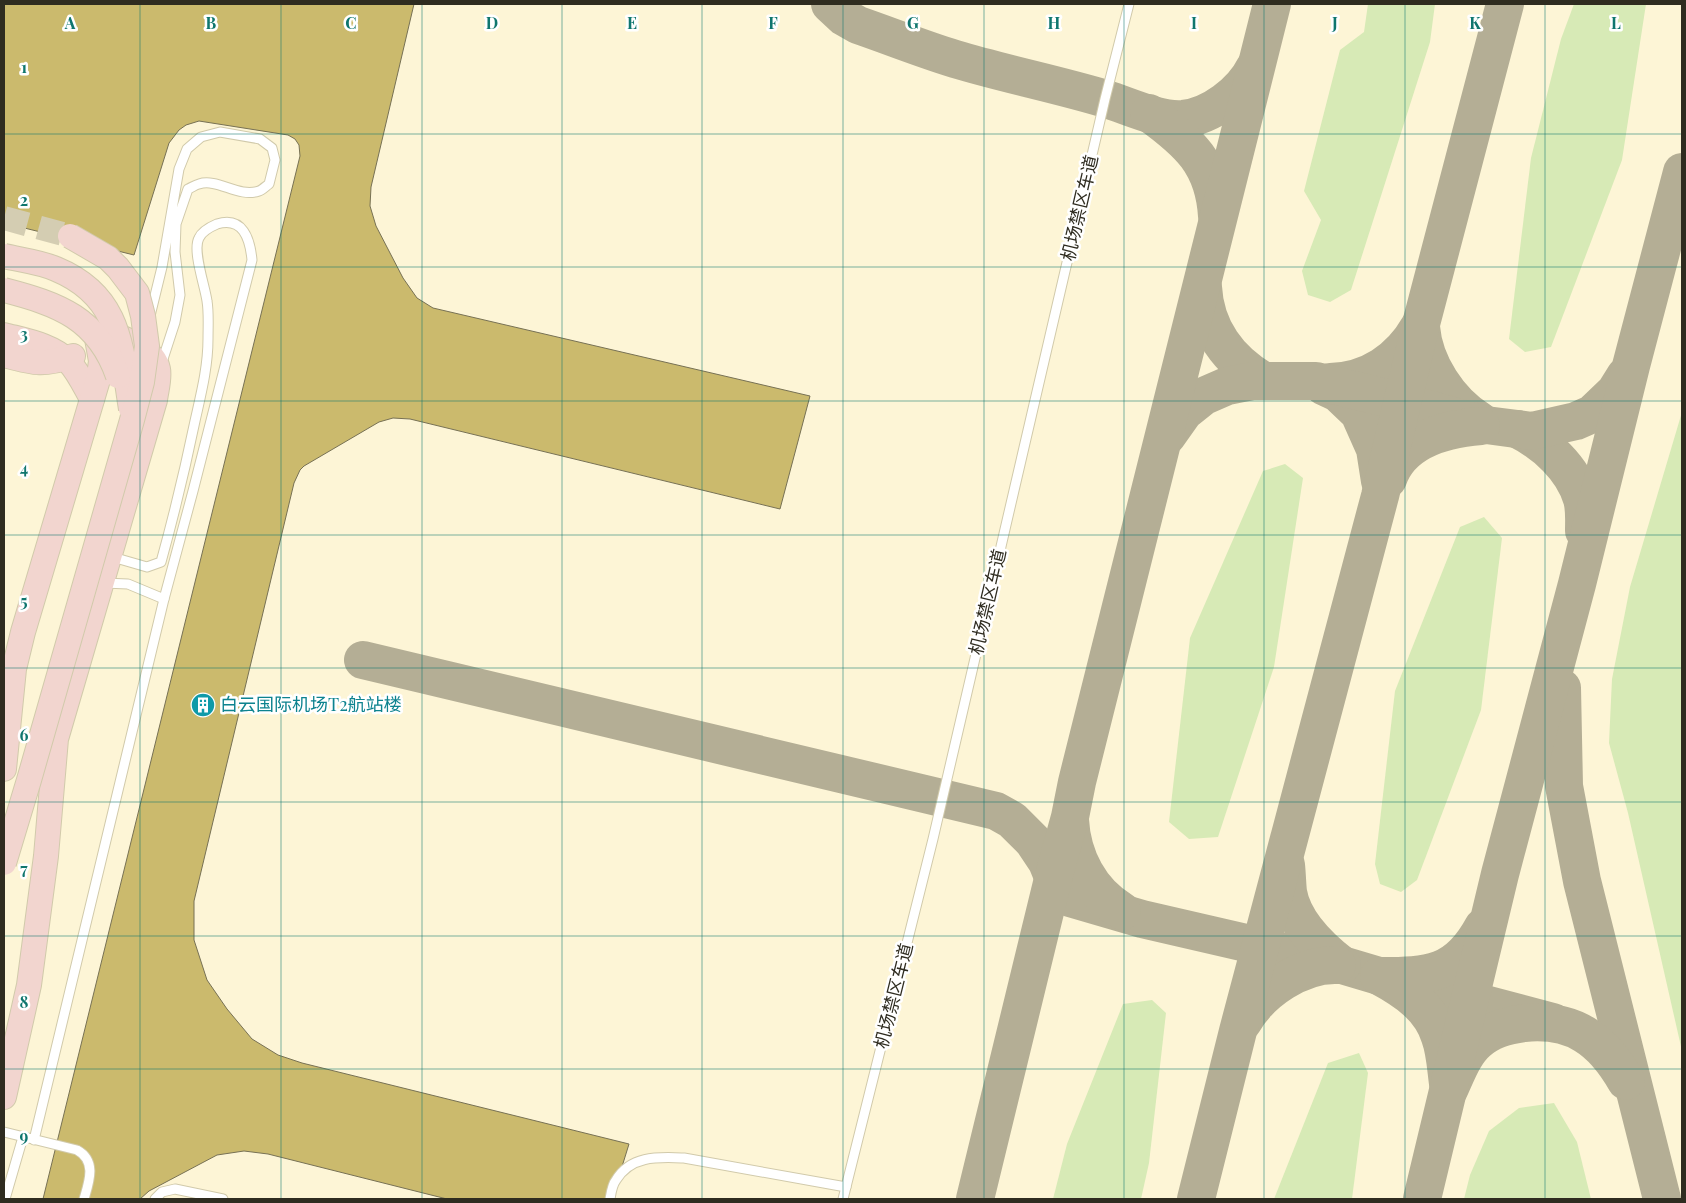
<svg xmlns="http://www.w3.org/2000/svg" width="1686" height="1203" font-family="'Playfair Display','Noto Sans SC',serif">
<rect width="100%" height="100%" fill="#fdf5d6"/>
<g fill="#d7eab6">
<path d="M1368 4H1435L1430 42 1351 290 1330 302 1308 295 1302 271 1321 220 1304 191 1340 50 1364 32Z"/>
<path d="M1574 4H1646L1622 160 1551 347 1525 352 1509 339 1531 158 1561 39Z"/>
<path d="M1682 412V1051L1628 813 1609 743 1612 679 1630 587Z"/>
<path d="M1285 464 1303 478 1274 667 1218 837 1189 839 1169 822 1190 638 1263 471Z"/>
<path d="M1484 517 1502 538 1481 710 1417 880 1401 892 1380 884 1375 864 1395 691 1460 527Z"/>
<path d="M1152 1000 1166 1013 1149 1163 1141 1199H1053L1067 1144 1123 1004Z"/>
<path d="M1359 1053 1368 1073 1352 1199H1274L1328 1063Z"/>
<path d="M1554 1103 1577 1142 1591 1199H1464L1470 1175 1489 1131 1519 1108Z"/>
</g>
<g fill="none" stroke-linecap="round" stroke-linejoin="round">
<g stroke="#b4ae95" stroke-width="38">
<path d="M830 4 844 17 858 25C890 36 922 49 955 59 1005 74 1056 84 1106 99 1129 106 1159 121 1183 119 1211 116 1242 93 1255 67"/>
<path d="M1149 113C1189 142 1214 164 1217 216"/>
<path d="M1203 287C1205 329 1229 361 1264 381"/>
<path d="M1421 327C1424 364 1449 402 1480 421"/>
<path d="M1330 382C1369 381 1400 360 1419 327"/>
<path d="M1323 386 1338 393 1359 413 1375 449 1380 481"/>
<path d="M1517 429C1545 443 1573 468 1582 499 1585 510 1584 520 1584 531"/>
<path d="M1167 436 1184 412 1204 396 1227 386 1252 381H1316L1403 402 1486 425 1532 431 1576 421 1592 414 1615 392 1625 376"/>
<path d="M1388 479C1401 440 1444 429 1481 426"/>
<path d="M363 660 996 811 1012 820 1033 841 1047 862 1058 889 1070 898 1142 919 1342 965 1379 976 1553 1022"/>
<path d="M1562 688 1564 786 1582 881 1662 1199"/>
<path d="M1070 820C1072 857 1090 892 1122 911"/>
<path d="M1286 865C1287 874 1287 883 1288 892 1293 922 1319 947 1342 965"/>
<path d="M1483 927C1457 975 1429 976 1379 976 1405 990 1431 1007 1440 1037 1446 1053 1446 1073 1449 1090 1457 1073 1463 1054 1478 1041 1490 1030 1508 1025 1524 1023 1573 1018 1602 1039 1626 1081"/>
<path d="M1243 1022C1261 991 1301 964 1337 965"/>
<path d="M975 1199 1053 879 1070 817 1077 782 1272 4"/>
<path d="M1196 1199 1238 1031 1380 496 1421 324 1505 4"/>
<path d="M1422 1199 1500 874 1577 584 1631 366 1682 172"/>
</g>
</g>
<path fill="#cbba6d" stroke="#777154" d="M4 4H414L371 187 370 206 376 226 403 278 417 298 433 308 810 396 780 509 410 419 393 418 379 422 304 466 300 470 294 483 194 901V940L207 980 227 1009 252 1039 278 1055 302 1063 629 1144 612 1199H447L268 1154 244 1151 217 1155 149 1191 140 1199H43L300 156 299 145 295 139 288 135 199 121 186 125 179 130 169 143 134 255 4 223Z"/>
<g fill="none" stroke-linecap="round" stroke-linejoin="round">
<path stroke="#d4cdb2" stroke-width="24" stroke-dasharray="24 12" stroke-linecap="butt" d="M4 218 70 236"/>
<g stroke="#d1caab" stroke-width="11">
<g id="lane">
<path d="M150 316 162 267 179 169 187 149 201 137 220 132 260 139 272 148 275 160 269 184C266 186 262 190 259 191 238 198 218 178 199 184 195 185 191 188 188 189L176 224 175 252 180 295 175 322 161 365"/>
<path d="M104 583 128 584 164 599"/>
<path d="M4 1132 77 1150C97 1161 89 1182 84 1199"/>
<path d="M34 1140 164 599 193 491 252 260C250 239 243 216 217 224 210 227 202 231 199 238 192 250 205 286 207 301 209 313 208 327 208 339 208 367 201 394 195 421 185 469 174 515 161 562L147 567 109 556"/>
<path d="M5 1199 23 1137"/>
<path d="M155 1199 162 1192 175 1189 223 1199"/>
<path d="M610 1199C611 1193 612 1185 616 1180 631 1155 658 1157 684 1158L846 1187"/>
<path d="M843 1199 933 839 1105 99 1129 4"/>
</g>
</g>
<g stroke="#d1caab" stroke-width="26">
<g id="secondary">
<path d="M4 335C27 341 52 345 69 362 79 373 85 387 92 399"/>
<path d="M4 355C34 363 42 366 73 356"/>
<path d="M4 769 14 669 23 632 99 376 101 361 96 333"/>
<path d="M4 1097 29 985 46 856 56 739 155 400C156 391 160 378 158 369 153 346 121 338 102 330"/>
</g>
</g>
<use href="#lane" stroke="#fff" stroke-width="9"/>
<use href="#secondary" stroke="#f2d5cf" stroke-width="24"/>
<g stroke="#d1caab" stroke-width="26" stroke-linecap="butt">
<g id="secondary-bridge">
<path d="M4 256C21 260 40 262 56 269 121 296 121 347 131 409"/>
<path d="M4 290C58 304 98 318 118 376"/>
<path d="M4 863 29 780 132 420 142 382 147 346 143 316 137 293 118 268 108 258 70 236"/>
</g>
</g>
<use href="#secondary-bridge" stroke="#f2d5cf" stroke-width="24"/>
</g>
<path fill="none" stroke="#0f766e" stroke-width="1" stroke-opacity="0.55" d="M140 4V1199M281 4V1199M422 4V1199M562 4V1199M702 4V1199M843 4V1199M984 4V1199M1124 4V1199M1264 4V1199M1405 4V1199M1545 4V1199M4 134H1682M4 267H1682M4 401H1682M4 535H1682M4 668H1682M4 802H1682M4 936H1682M4 1069H1682"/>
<defs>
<g id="building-disc" transform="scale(1.25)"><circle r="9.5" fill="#0f9aa8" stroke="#fff"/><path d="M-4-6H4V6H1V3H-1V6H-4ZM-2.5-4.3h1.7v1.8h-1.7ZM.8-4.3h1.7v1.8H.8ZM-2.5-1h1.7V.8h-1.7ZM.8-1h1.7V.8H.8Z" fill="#fff"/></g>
</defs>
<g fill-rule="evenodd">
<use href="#building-disc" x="203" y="705"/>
</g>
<g text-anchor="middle" stroke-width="5" stroke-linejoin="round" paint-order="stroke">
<g font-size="18" fill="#2f2c20" stroke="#fff">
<text transform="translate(1080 208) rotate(-77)" y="6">机场禁区车道</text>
<text transform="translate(988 602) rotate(-77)" y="6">机场禁区车道</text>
<text transform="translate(894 996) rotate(-76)" y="6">机场禁区车道</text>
</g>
<g font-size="18" fill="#0d838f" stroke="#fff" text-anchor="start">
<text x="220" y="711">白云国际机场T2航站楼</text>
</g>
</g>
<g font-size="16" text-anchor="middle" font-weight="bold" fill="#0f766e" stroke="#fff" stroke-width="5" stroke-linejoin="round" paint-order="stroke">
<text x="70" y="29">A</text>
<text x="211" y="29">B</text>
<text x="351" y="29">C</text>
<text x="492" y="29">D</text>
<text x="632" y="29">E</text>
<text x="773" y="29">F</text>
<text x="913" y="29">G</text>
<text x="1054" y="29">H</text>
<text x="1194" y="29">I</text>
<text x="1335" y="29">J</text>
<text x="1475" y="29">K</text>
<text x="1616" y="29">L</text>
<text x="24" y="73">1</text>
<text x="24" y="206">2</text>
<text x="24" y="340">3</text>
<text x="24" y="474">4</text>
<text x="24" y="607">5</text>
<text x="24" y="741">6</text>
<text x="24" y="875">7</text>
<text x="24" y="1008">8</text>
<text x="24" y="1142">9</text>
</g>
<rect width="1686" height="1203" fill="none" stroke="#2f2c20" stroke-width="10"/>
</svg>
